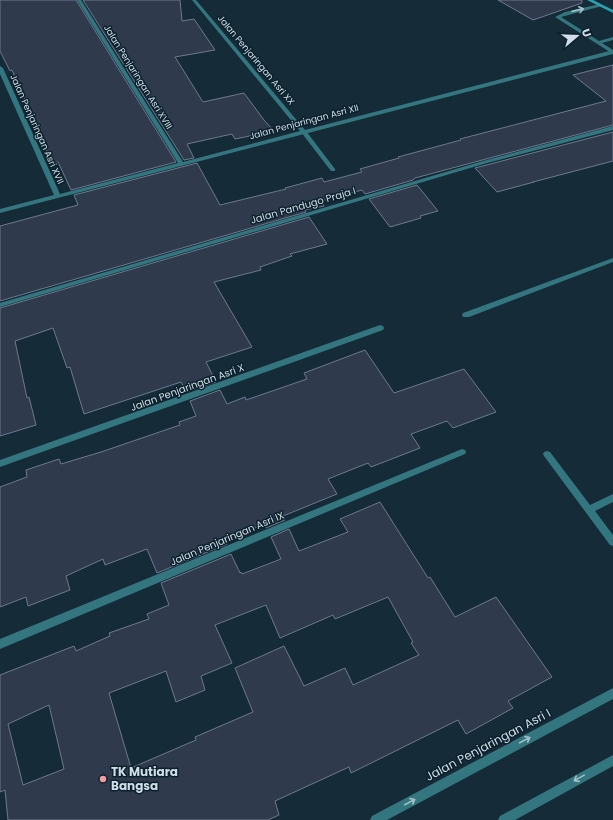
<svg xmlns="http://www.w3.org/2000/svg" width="613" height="820" font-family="Poppins,sans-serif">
<rect width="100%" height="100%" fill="#152b37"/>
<g fill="#303a4d" stroke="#6d798e" fill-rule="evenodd">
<path d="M0 0H76L176 162 71 190 58 162 52 163 12 70 10 71 0 51Z"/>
<path d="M83 0H180L182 21 194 19 215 50 175 57 203 102 244 93 264 120 274 131 235 139 232 134 187 144 194 158 184 160Z"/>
<path d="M498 0H582V3L533 20Z"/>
<path d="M613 65V125L415 178 413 180 365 194 362 190 321 201 324 206 305 210 306 212 0 301V226L78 205 74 195 197 163 220 205 286 189 285 188 322 178 324 182 362 172 360 169 399 158 398 157 461 140 460 139 606 101 573 75Z"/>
<path d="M613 132V161L533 182H534L497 192 475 168Z"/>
<path d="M417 185 438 211 420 216 421 218 390 227 369 199Z"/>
<path d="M309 217 327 244 290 254 292 256 260 267 261 270 214 282 252 347 206 362 216 382 186 392 181 382 84 414 70 367 67 368 53 328 15 341 27 398 29 397 36 425 0 436V308Z"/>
<path d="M365 350 394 393 464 369 496 412 453 428 447 421 411 434 420 448 371 467 368 463 328 479 337 494 283 516 285 520 266 528 265 524 225 540 227 544 157 573 147 549 105 565 103 559 66 576 70 590 28 606 26 597 0 607V487L27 477 26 470 59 459 61 464 101 452 180 425 179 422 196 416 190 401 220 390 227 404 245 397 246 400 307 379 304 373Z"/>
<path d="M380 502 428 578 430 577 455 617 496 597 552 677 508 701 513 708 466 734 458 720 351 773 349 767 275 801 279 815 268 820H8L5 790 0 792V675L74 646 76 651 110 636 109 633 149 619 147 614 169 605 161 583 231 554 240 573 241 572 242 574 281 559 271 537 289 529 299 551 348 532 340 519ZM388 597 413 642 411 643 419 655 353 685 345 668 304 686 284 646 235 668 253 712 195 737 196 740 131 768 109 693 166 671 176 702 205 690 201 676 232 663 215 625 266 605 280 638 333 615 335 619ZM49 705 64 769 23 785 8 724Z"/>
</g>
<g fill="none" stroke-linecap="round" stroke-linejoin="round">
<g fill="#34767f" fill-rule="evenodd">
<path d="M600 4 602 5V6L561 17 599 41 613 37V40L602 43 613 50V54L555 17 565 12Z"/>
<path d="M304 130 306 131 335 169V171H331L301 132Z"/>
</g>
<g fill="#34767f" fill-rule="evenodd">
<path d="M77 0H81L183 162 300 131 192 0H196L305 130 613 50V54L0 213V209L54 195 0 74V66L3 68 60 194 178 163Z"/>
<path d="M613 126V130L487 163 0 307V303L483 161Z"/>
<path d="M613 258V262L469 317H463L462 315 463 313Z"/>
<path d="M380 325 383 326 384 328 383 330 0 467V460Z"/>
<path d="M462 449 465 450 466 452 465 454 0 649V639Z"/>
<path d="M547 451 550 452 590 505 613 494V502L595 511 613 535V546L610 545 544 456 543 454 544 452Z"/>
<path d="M613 688V699L387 820H370L372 816Z"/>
<path d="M613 755V766L515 820H498L500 816Z"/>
</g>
<path fill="#2aa2b0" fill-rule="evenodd" d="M587 0H593L613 10V13Z"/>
</g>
<defs><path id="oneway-shaft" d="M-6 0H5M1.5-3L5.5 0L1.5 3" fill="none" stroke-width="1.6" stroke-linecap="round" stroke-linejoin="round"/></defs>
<g stroke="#a2bfc8">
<use href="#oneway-shaft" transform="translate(578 10) rotate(-13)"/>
<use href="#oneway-shaft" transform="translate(525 740) rotate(-28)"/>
<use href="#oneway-shaft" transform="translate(579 778) rotate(151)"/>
<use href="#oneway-shaft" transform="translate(410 802) rotate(-28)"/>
</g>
<circle fill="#f49b9f" stroke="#0b212d" stroke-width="1.5" cx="103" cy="779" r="4"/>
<g text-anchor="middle" stroke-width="3" stroke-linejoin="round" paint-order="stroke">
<g font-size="9" fill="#d1dee7" stroke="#0b212d">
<text transform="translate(256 60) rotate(50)" y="3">Jalan Penjaringan Asri XX</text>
<text transform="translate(138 77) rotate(58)" y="3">Jalan Penjaringan Asri XVIII</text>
<text transform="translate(304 122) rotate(-15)" y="3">Jalan Penjaringan Asri XII</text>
<text transform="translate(37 129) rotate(66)" y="3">Jalan Penjaringan Asri XVII</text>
</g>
<g font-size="10" fill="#d1dee7" stroke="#0b212d">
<text transform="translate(303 205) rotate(-16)" y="4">Jalan Pandugo Praja I</text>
<text transform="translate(187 387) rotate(-20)" y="4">Jalan Penjaringan Asri X</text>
<text transform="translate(227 538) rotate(-23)" y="4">Jalan Penjaringan Asri IX</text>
</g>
<g font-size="12" fill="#d1dee7" stroke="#0b212d">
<text transform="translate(488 745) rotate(-28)" y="4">Jalan Penjaringan Asri I</text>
</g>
<g font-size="12" font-weight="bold" fill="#d1dee7" stroke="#0b212d" text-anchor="start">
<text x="111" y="776">TK Mutiara<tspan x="111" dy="14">Bangsa</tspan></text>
</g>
</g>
<g transform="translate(577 36) rotate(71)" stroke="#0b212d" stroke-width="3" paint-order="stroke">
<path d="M0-3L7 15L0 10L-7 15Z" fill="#d1dee7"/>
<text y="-6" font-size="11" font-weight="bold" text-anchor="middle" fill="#d1dee7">U</text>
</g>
</svg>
